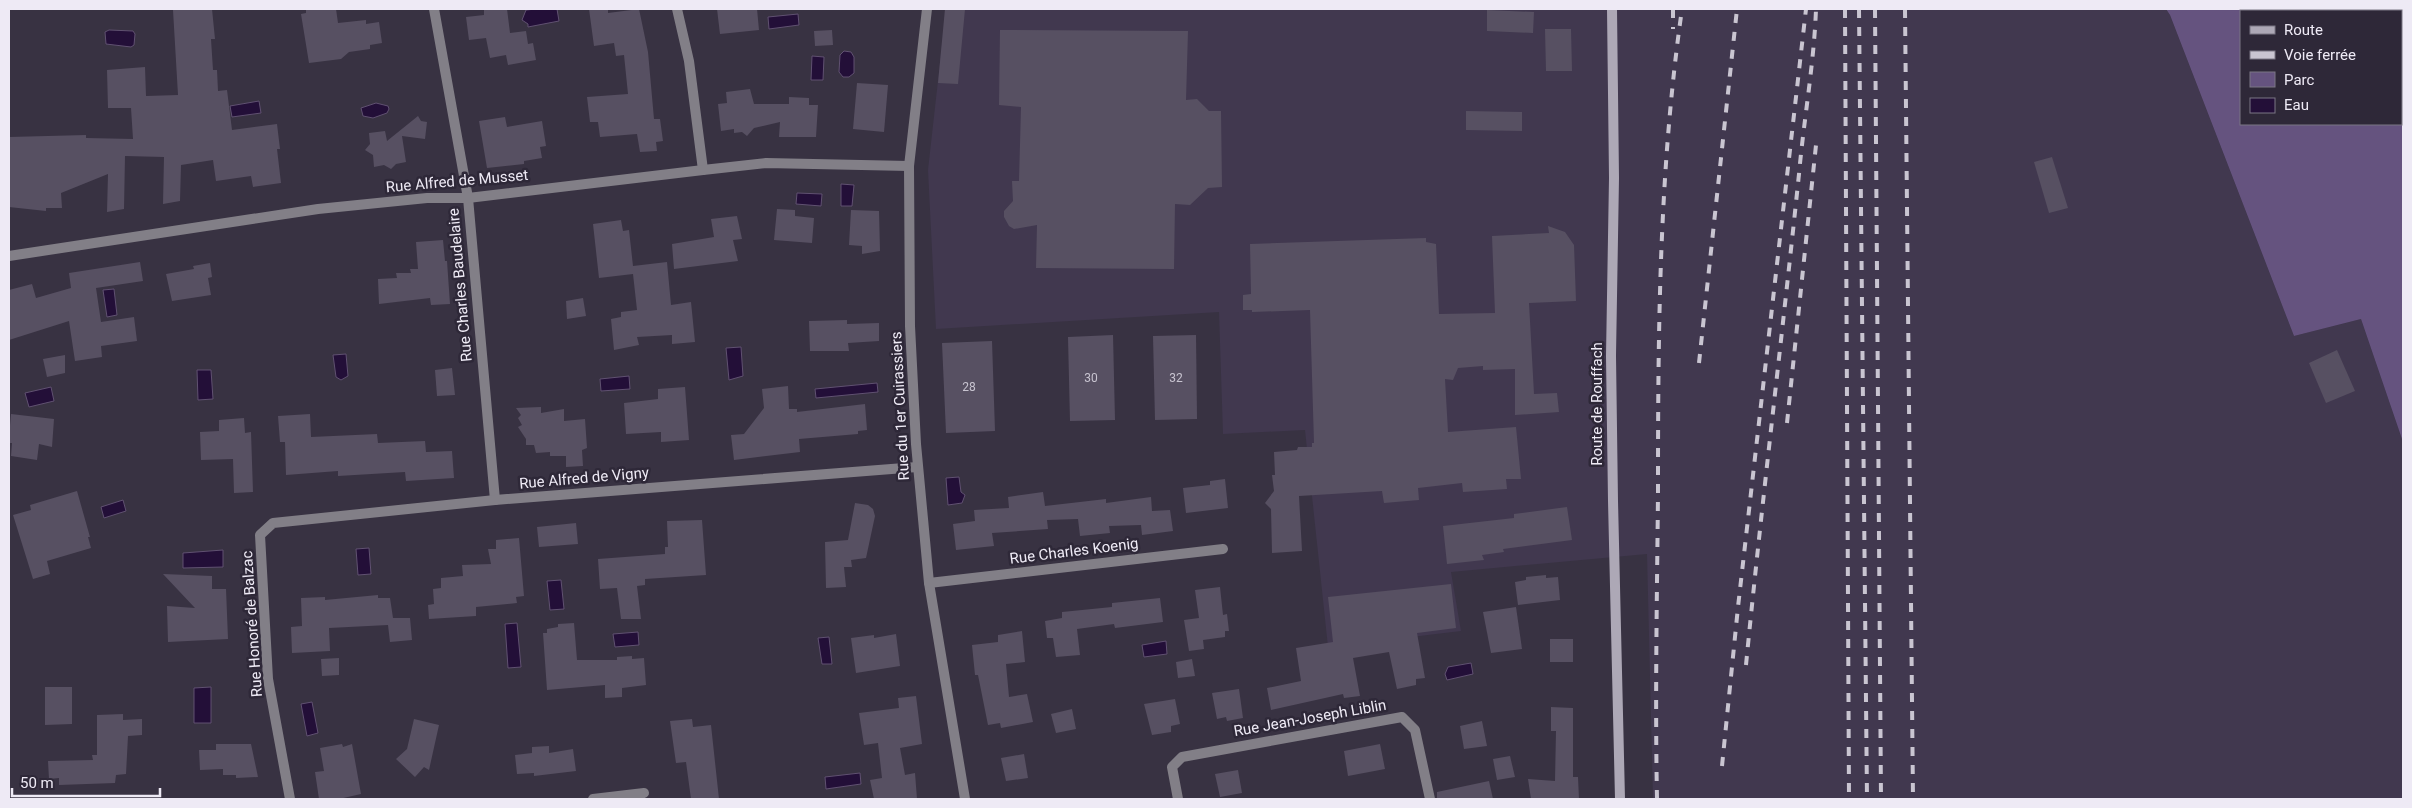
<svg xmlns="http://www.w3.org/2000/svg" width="2412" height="808" font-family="Roboto,sans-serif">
<rect width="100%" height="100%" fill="#383242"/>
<path fill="#41384f" d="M946 9H2166L2170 15 2294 336 2361 319 2403 442V799H1653L1647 554 1451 572 1461 631 1328 647 1305 430 1223 434 1219 312 936 329 928 170Z"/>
<path fill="#65537f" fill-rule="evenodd" d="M2166 9H2403V442L2361 319 2294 336 2170 15ZM2241 11H2401V124H2241Z"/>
<g fill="#230f38" stroke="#605171">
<path d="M536 9H557L559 21 528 27V24L522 20 526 10Z"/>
<path d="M798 14 799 25 769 29 768 17Z"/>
<path d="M109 30 133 31 135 34 134 45 131 47 106 44 105 32Z"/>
<path d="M844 51 851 52 854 57V73L849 77H843L839 72 840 55Z"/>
<path d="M812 56 824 57 823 80H811Z"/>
<path d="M259 101 261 113 232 117 230 106Z"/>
<path d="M376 103 388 106 389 109 387 113 373 118 363 116 361 108Z"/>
<path d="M841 184 854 185 852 206H841Z"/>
<path d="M797 193 822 194 821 206 796 204Z"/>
<path d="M114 289 117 315 107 317 103 290Z"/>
<path d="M741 347 743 376 729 380 726 348Z"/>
<path d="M346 354 348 376 341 380 336 377 333 355Z"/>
<path d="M197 370H211L213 399 198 400Z"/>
<path d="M629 376 630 389 601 391 600 379Z"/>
<path d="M877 383 878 392 816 398 815 389Z"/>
<path d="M51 387 54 401 29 407 25 393Z"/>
<path d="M959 477 961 492 965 495 962 503 948 505 946 478Z"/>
<path d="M123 500 126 511 104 518 101 507Z"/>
<path d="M369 548 371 574 358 575 356 549Z"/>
<path d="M223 550V567L183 568V553Z"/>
<path d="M561 580 564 609 550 610 547 581Z"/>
<path d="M517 623 521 667 508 668 505 624Z"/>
<path d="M638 632 639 645 615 647 613 634Z"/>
<path d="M829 637 832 664H822L818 638Z"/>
<path d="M1166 641 1167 654 1144 657 1142 645Z"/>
<path d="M1471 663 1473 674 1447 680 1445 674 1448 667Z"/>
<path d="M211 687V723H194V688Z"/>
<path d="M312 702 318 733 307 736 301 704Z"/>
<path d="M860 773 861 784 826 789 825 777Z"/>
</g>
<g fill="#575062">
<path d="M212 9 215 39H211L213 70H217L218 91 227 90 232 130 277 124 280 149H277L281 183 253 187 251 176 216 181 213 160 181 165 180 201 163 204 164 157 125 156 124 209 107 212 108 174 61 193 62 208H46V211L9 207V137L86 135V138L133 139 131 108H108L107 70 145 67 146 96 178 95 173 10Z"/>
<path d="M306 9H336L338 23 366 20V24L379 22 382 43 370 45V49L349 52 341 59 309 63 301 14 306 13Z"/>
<path d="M484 9H507L510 33 526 31 528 44 533 43 536 60 508 65 506 55 490 58 486 38 469 40 466 17 484 15Z"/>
<path d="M589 9H608V13L639 9 648 52 654 119H660L663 141 656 142 657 151 640 152 637 134 600 137 598 122H590L587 97 628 94 624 55 616 56 614 43 594 46Z"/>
<path d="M717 9H757L759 30 720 34Z"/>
<path d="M945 9H965L958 84 938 83Z"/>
<path d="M1487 10 1534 12 1533 33 1487 31Z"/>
<path d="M1545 29H1571L1572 71H1546Z"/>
<path d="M832 30 833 45 815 46 814 31Z"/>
<path d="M1000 30 1188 31 1186 100 1197 99 1209 111H1221L1222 187 1208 188 1190 205 1175 204 1174 269 1036 268 1037 225 1014 229 1009 226 1004 217V211L1013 201 1012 181H1019L1021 107 999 105Z"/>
<path d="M857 83 888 85 884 132 853 129Z"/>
<path d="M750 89 754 104H789V97L809 98V105H818L816 137H779L780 122 754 128 747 136 742 132 734 133V129L721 131 718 104 727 103 726 92Z"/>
<path d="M1466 111 1522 112V131L1466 130Z"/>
<path d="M418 116 421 121 427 122 425 139 402 136 406 162 396 164 391 169 384 165 374 167 373 155 365 150 370 144 369 133 385 131 387 141Z"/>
<path d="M505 117 507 127 542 121 546 146 540 147 542 158 524 161V164L487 168 479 121Z"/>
<path d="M2052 157 2068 208 2049 213 2034 162Z"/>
<path d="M777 209 795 210V216L814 218 812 243 774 240Z"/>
<path d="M851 210 879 211 880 251 862 254V246L849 245Z"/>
<path d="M737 216 742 239 733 240 738 261 674 269 672 244 714 237 711 219Z"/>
<path d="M621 220 623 231 629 230 633 266 667 262 671 305 691 302 695 342 672 344V335L637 337 639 345 614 350 611 319 621 317V312L637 310 633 274 599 278 593 224Z"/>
<path d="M1548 226 1565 232 1574 245 1576 301 1529 303 1534 394 1557 393 1559 412 1515 415V369L1483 370V366L1458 368 1453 380 1445 379 1448 432 1516 427 1521 479H1506L1507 489 1463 492 1462 483 1418 488 1419 500 1384 503 1382 491 1299 496 1302 551 1272 553 1271 509 1265 503 1274 491 1272 475H1275L1274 452 1297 450 1298 447H1312V443H1314L1310 310 1252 312V310H1243V295L1251 294 1250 244 1426 238V242L1436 244 1439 314 1495 313 1492 236 1549 233Z"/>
<path d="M443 240 445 261H447L450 304 431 305 430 298 379 304 378 279 397 278 396 273H411L410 269H418L416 242Z"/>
<path d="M140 262 143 281 96 288 101 322 134 317 137 341 101 346 102 357 75 361 69 321 9 340V290L32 284 36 298 71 288 69 273Z"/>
<path d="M210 263 212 277 208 278 211 295 172 301 166 274 194 269 193 266Z"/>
<path d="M583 298 586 316 567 319 566 301Z"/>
<path d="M847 320V324L879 323V341L848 343 849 351H810L809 321Z"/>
<path d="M1113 335 1115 420 1070 421 1068 337Z"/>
<path d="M1196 335 1197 419 1155 420 1153 336Z"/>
<path d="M992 341 995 431 946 433 942 343Z"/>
<path d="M2337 350 2355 391 2326 403 2309 363Z"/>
<path d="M65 355V373L47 377 43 359Z"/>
<path d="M452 368 455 395 437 396 435 370Z"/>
<path d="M788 386 789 409H797V412L865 404 867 430 858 431V434L799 439 800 452 734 460 731 435 744 434 764 408 762 389Z"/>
<path d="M685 387 689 440 661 442V432L626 434 624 403 658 399V389Z"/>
<path d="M541 407V413L564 409V421L585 419 587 448 582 450 583 466 566 467V456H550V452L536 453 534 445H526V439L518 427 522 425 518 418 521 415 516 408Z"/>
<path d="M11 414 54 419 52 447 39 444 37 460 11 456 12 443H9V437Z"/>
<path d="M310 414 311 437 377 434 378 443 425 441 426 452 452 451 454 478 406 481 405 472 338 476V471L286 475 285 442H280L278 416Z"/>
<path d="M244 418 245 433 251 432 253 492 234 493 233 459 201 460 200 432 219 431V420Z"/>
<path d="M1225 479 1228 508 1186 513 1183 488 1210 485V481Z"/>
<path d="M77 491 90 537H88L91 548 47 561 50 574 33 579 13 515 31 510 30 505Z"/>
<path d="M1043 492 1045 506 1106 499V503L1151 497 1152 511 1170 510 1173 531 1142 535 1141 525 1109 526 1110 533 1080 536 1078 519 1047 520 1048 529 992 533 994 546 956 550 953 524 975 521 974 510 1009 508 1008 497Z"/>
<path d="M855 503 868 505 873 509 875 516 866 558 851 560 852 567H844L846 587 826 588 825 542 848 540Z"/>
<path d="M1567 507 1572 540 1503 549 1504 552 1482 555 1484 560 1447 564 1443 526 1514 518V514Z"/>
<path d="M702 520 706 575 645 579V585L637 586 641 619H621L617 588 600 589 598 559 665 554V547H668L667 521Z"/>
<path d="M576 523 578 544 539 547 537 527Z"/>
<path d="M519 538 524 596 516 597 517 603 476 607V616L429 619 428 605 434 604 433 589 441 588V578L463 576 462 565 491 564 488 549H496V540Z"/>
<path d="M163 574 212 576V589H226L228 639 168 642 167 606 195 608Z"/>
<path d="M1546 575V578L1558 577 1560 600 1518 605 1515 582 1526 580V577Z"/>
<path d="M1451 584 1456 628 1417 633 1425 678 1416 679V685L1397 689 1389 652 1353 658 1360 696 1344 698 1343 694 1271 710 1267 688 1301 681 1296 648 1333 642 1328 597Z"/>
<path d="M1220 587 1223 615 1227 614 1229 631H1225V637L1203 640 1204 649 1189 651 1184 620 1199 618 1195 590Z"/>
<path d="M378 595V598H390L393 618H410L412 640 390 642 388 625 329 628 330 651 292 653 291 627 302 626 301 598 325 597V600Z"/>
<path d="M1160 598 1163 622 1115 628 1114 624 1077 629 1080 655 1056 657 1053 638H1047L1045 621 1062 618V612L1112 607V603Z"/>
<path d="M1516 607 1522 649 1491 653 1483 612Z"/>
<path d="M574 623 577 660H617V657L632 656V659L644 658 646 685 622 688V697L605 698V685L547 690 543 633H547V629L558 627V624Z"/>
<path d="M1022 631 1025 662 1006 664 1009 697 1027 694 1033 722 1001 728 1000 723 988 725 978 675H975L972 645 998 642V635Z"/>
<path d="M896 634 900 666 856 673 851 638 874 635V638Z"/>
<rect x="1550" y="639" width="23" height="23"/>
<path d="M339 658V675L322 676 321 659Z"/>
<path d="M1192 659 1195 676 1178 678 1176 662Z"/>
<path d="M45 687H72V724L45 725Z"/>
<path d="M1239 689 1243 718 1227 721 1226 717 1217 719 1212 693Z"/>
<path d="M916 696 922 744 900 748 905 775 915 773 917 799H874L870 780 882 778 878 743 864 745 859 713 899 708 898 698Z"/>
<path d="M1175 699 1180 724 1171 726V732L1152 735 1144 704Z"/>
<path d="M1551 707 1573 708V777H1578L1579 799H1531L1528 779 1555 781 1556 731H1551Z"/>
<path d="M1072 709 1076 729 1056 733 1051 714Z"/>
<path d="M123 714V720L142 719V735L128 736 126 774 116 775 115 783 59 785V778L49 779 48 761 93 760 92 755H97V715Z"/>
<path d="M414 719 439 725 429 770 424 767 415 777 396 759 407 749Z"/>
<path d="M692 719 693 727 711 725 719 799H691L686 762 676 763 670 721Z"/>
<path d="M1482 721 1487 746 1464 749 1460 726Z"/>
<path d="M216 744H251L258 777 236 778V775H223V769L200 770 199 750H216Z"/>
<path d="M342 744 343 747 352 744 361 794 339 799H319L315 772 324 771 320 748Z"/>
<path d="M1380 744 1385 769 1348 776 1344 751Z"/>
<path d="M549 746V753L573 749 576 771 534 776V773L517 774 515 755 532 753V747Z"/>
<path d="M1024 754 1028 778 1006 781 1001 758Z"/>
<path d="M1510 756 1515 777 1497 780 1493 759Z"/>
<path d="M1238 770 1242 793 1220 797 1215 774Z"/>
<path d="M1489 781 1493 799H1437V792Z"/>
</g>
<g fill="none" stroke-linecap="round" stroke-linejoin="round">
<g stroke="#827f87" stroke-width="10">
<path d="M434 9 468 198 495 500"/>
<path d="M677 9 689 61 703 170"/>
<path d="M927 9 909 166 910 326 916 444 929 583 965 799"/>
<path d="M9 256 318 209 427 198H468L703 170 766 163 909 166"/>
<path d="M929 583 1223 549"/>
<path d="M290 799 268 679 260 535 273 523 495 500 917 467"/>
<path d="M593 799 644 793"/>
<path d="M1178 799 1172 767 1182 757 1402 717 1415 730 1430 799"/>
</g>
<path stroke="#ada8b6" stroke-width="10" d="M1612 9 1614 178 1611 356 1613 501 1620 799"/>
<g stroke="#c9c5d1" stroke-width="4" stroke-dasharray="9 9" stroke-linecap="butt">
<path d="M1673 9V29"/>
<path d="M1845 9 1849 799"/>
<path d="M1859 9 1867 799"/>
<path d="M1875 9 1881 799"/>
<path d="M1905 9 1913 799"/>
<path d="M1699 363 1737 9"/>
<path d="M1787 423 1816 145"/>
<path d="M1746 665C1762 501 1782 338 1799 174 1804 118 1814 64 1816 9"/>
<path d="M1722 766 1738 607 1806 9"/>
<path d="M1657 799C1655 697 1657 595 1658 493 1658 332 1659 169 1682 9"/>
</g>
</g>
<g text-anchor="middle" stroke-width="5" stroke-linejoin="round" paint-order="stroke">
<g font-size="12" fill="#c8c4d0">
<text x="1091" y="382">30</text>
<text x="1176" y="382">32</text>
<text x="969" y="391">28</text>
</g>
<g font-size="15" fill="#eeeaf5" stroke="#2e2838">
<text transform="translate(457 181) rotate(-5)" y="5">Rue Alfred de Musset</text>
<text transform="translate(460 285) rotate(-95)" y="5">Rue Charles Baudelaire</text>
<text transform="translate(1597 404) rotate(-90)" y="5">Route de Rouffach</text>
<text transform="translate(900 406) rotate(-93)" y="5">Rue du 1er Cuirassiers</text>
<text transform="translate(584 478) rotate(-5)" y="5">Rue Alfred de Vigny</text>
<text transform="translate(1074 551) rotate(-7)" y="5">Rue Charles Koenig</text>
<text transform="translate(252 624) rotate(-94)" y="5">Rue Honoré de Balzac</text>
<text transform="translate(1310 718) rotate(-10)" y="5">Rue Jean-Joseph Liblin</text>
</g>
</g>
<rect width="2412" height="808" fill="none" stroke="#eeeaf5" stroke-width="20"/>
<rect x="2240" y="10" width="162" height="115" fill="#2e2838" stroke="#7b7684"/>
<rect x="2250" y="26" width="25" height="8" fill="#ada8b6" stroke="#7b7684"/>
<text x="2284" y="35" font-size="15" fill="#eeeaf5">Route</text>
<rect x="2250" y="51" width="25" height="8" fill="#c9c5d1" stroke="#7b7684"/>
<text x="2284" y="60" font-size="15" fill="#eeeaf5">Voie ferrée</text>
<rect x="2250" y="72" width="25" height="15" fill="#65537f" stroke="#7b7684"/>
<text x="2284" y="85" font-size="15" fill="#eeeaf5">Parc</text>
<rect x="2250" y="98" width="25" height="15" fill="#230f38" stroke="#7b7684"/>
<text x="2284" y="110" font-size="15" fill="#eeeaf5">Eau</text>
<path d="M12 788v8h148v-8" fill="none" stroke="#eeeaf5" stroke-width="2.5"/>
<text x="20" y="788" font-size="15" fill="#eeeaf5" stroke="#2e2838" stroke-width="4" paint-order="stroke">50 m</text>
</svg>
